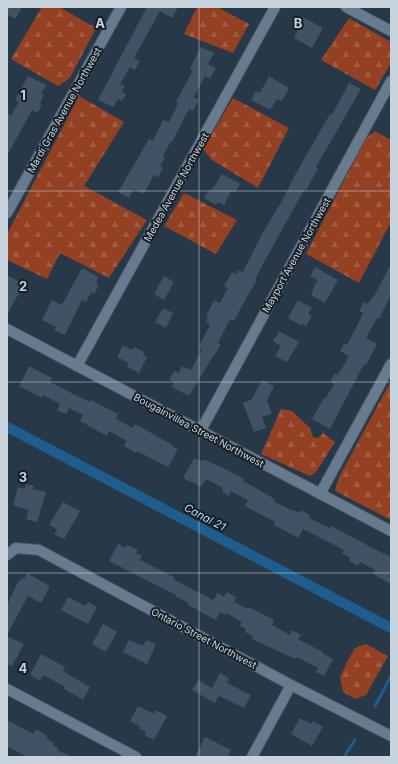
<svg xmlns="http://www.w3.org/2000/svg" width="398" height="764" font-family="Inter,sans-serif">
<defs>
<pattern id="forest-firs" width="22" height="20" patternUnits="userSpaceOnUse"><rect width="22" height="20" fill="#944023"/><path d="M5 1l3.5 6h-7zM16 11l3.5 6h-7z" fill="#a25b42"/></pattern>
</defs>
<rect width="100%" height="100%" fill="#273849"/>
<g fill="url(#forest-firs)">
<path d="M42 7H59L96 28 70 78 58 86 11 59Z"/>
<path d="M197 7H217L249 24 233 53 184 34Z"/>
<path d="M349 18 391 42V63L375 90 321 60Z"/>
<path d="M79 96 124 122 84 186 147 220 109 278 60 253 47 279 7 260V234Z"/>
<path d="M233 98 289 128 258 188 212 160 203 149Z"/>
<path d="M375 131 391 140V222L359 283 306 254 366 138Z"/>
<path d="M184 193 237 220 216 254 164 226Z"/>
<path d="M391 381V520L335 491 339 477Z"/>
<path d="M281 409 292 411 310 428 313 437 318 438 323 433 335 442 316 472 310 476 261 454Z"/>
<path d="M366 644 388 656 366 695 355 699 343 692 340 677 348 660 355 648Z"/>
</g>
<g fill="none" stroke-linecap="round" stroke-linejoin="round">
<g stroke="#205d8f" stroke-width="3">
<path d="M375 706 391 676"/>
<path d="M344 757 355 740"/>
</g>
<path stroke="#205d8f" stroke-width="10" d="M7 427 391 628"/>
</g>
<g fill="#405264">
<path d="M7 7H22L15 19 7 14Z"/>
<path d="M147 7H178L172 18 160 11 134 58 140 61 135 70 130 67 120 84 125 86 122 92 126 94 122 101 118 99 113 107 98 100Z"/>
<path d="M299 15 323 28 312 48 294 38 300 26 294 23Z"/>
<path d="M201 47 214 53 208 64 216 68 210 79 205 76 194 97 199 100 193 111 189 109 172 142 171 141 163 156 165 158 160 166 163 168 158 177 154 175 144 194 134 189 129 198 118 192 149 139 153 141 163 120 169 122 178 104 176 102 193 70 190 68Z"/>
<path d="M28 76 46 85 41 94 44 95 40 103 42 104 38 113 32 110 7 156V113L11 116 19 102 15 100Z"/>
<path d="M269 76 289 88 282 101 277 99 270 110 251 100 256 91 260 93Z"/>
<path d="M349 83 361 89 316 167 318 168 306 191 304 190 273 246 255 279 257 280 244 302 234 321 230 319 218 343 221 344 214 356H213L189 396 172 387 174 382 169 380 174 371 179 373 182 366 191 370 202 349 198 348 210 325 206 322 208 317 206 316 214 300 220 303 228 288 224 286 232 272 236 274 238 270 243 272 262 234 283 199 295 175 330 114 332 115Z"/>
<path d="M222 174 240 184 235 193 231 191 224 205 218 202 216 205 204 198 209 190 211 191 213 186 214 187Z"/>
<path d="M391 264V295L379 319 377 318 366 338 377 344 366 365 364 364 330 429 312 419 324 398 325 399 334 384 330 382 335 373 338 375 349 356 340 351 344 344 347 345 359 322 363 313 359 311 364 302 368 304 372 297 373 298Z"/>
<path d="M315 267 338 280 325 303 311 295 317 280 310 276Z"/>
<path d="M82 268 98 277 96 283 98 284 97 286 98 287 94 294 91 292 86 302 82 300 65 335 54 330 56 327 42 320 52 300 62 305Z"/>
<path d="M7 275 24 284 7 315Z"/>
<path d="M164 276 174 282 164 300 154 294Z"/>
<path d="M298 300 312 308 308 314 312 316 306 326 303 324 302 326 288 318Z"/>
<path d="M163 308 173 313 166 328 155 322Z"/>
<path d="M279 331 299 342 287 362 275 356 281 346 273 341Z"/>
<path d="M123 345 132 350 134 347 144 352 143 355 147 357 139 373 127 367 129 363 117 357Z"/>
<path d="M29 366 52 378 50 382 79 397 90 402 91 400 118 414 116 419 133 428 135 424 173 445 172 446 178 449 168 467 137 451 136 453 124 446 127 441 109 431 107 436 80 421 83 415 69 408 66 414 57 410 60 404 43 395 42 398 19 386Z"/>
<path d="M262 380 274 386 267 400 272 414 262 417 266 428 254 432 243 403 252 399Z"/>
<path d="M194 458 200 461 201 460H205L223 468 244 479 243 481 275 499 273 501 291 510V509L300 513 301 510 310 515 309 518 330 528 331 526 384 554V553L391 557V584L373 574 375 570 360 562 358 566 349 561 351 558 342 553 344 550 303 529 298 538 274 525 275 522 245 506 248 500 231 491 229 496 222 492 223 488 206 479 201 487 183 478Z"/>
<path d="M26 484 34 486 33 489 46 492 37 522 26 519 29 510 13 505 18 487 25 489Z"/>
<path d="M63 502 80 511 64 539 54 534 57 529 49 525Z"/>
<path d="M118 544 126 548 127 545 138 550 136 553 142 556 140 560 174 577 173 579 213 600 218 593 224 597 227 592 236 597 234 602 248 609 249 607 274 620 272 625 290 635 292 630 301 635 298 639 323 652 322 653 333 659 324 676 316 672 318 668 297 657 295 659 252 639 253 636 245 632 246 629 240 626 242 622 226 613 225 615 220 612 216 620 188 605 189 603 175 596 176 595 109 561Z"/>
<path d="M27 573 50 586 41 603 28 596 7 635V605L19 580 21 581 22 578 24 579Z"/>
<path d="M68 597 85 606 88 602 97 607 88 624 61 610Z"/>
<path d="M103 624 117 632 106 652 92 644Z"/>
<path d="M7 636 24 644 12 666 7 664Z"/>
<path d="M129 640 143 646 146 640 156 644 147 664 123 652Z"/>
<path d="M41 654 65 667 63 671 90 687 83 700 64 689 65 687 43 675 40 681 30 675Z"/>
<path d="M220 673 229 678 227 683 251 695 244 708 219 696 215 703 192 690 198 680 212 688Z"/>
<path d="M138 706 154 714 156 710 167 716 154 740 144 735 146 732 139 728 140 726 130 721Z"/>
<path d="M300 718 311 724 313 721 323 727 312 746 291 734Z"/>
<path d="M7 720 33 734 36 729 48 736 46 739 54 743 53 745 58 748 57 750 72 757H27L7 746Z"/>
<path d="M205 737 231 750 227 757H195Z"/>
</g>
<g fill="none" stroke-linecap="round" stroke-linejoin="round">
<g stroke="#465562" stroke-width="12">
<g id="minor">
<path d="M346 7 391 31"/>
<path d="M7 213 121 7"/>
<path d="M7 329 391 531"/>
<path d="M77 366 275 7"/>
<path d="M201 430 391 81"/>
<path d="M320 494 391 364"/>
<path d="M7 555 16 548 39 550 291 685 391 736"/>
<path d="M7 689 136 757"/>
<path d="M252 757 291 685"/>
</g>
</g>
<use href="#minor" stroke="#687b8e" stroke-width="10"/>
</g>
<path fill="none" stroke="#c8d3dd" stroke-width="1" stroke-opacity="0.55" d="M199 7V757M7 191H391M7 382H391M7 573H391"/>
<g text-anchor="middle" stroke-width="4" stroke-linejoin="round" paint-order="stroke">
<g font-size="10" fill="#c8d3dd" stroke="#171f26">
<text transform="translate(64 110) rotate(-61)" y="4">Mardi Gras Avenue Northwest</text>
<text transform="translate(176 187) rotate(-61)" y="4">Medea Avenue Northwest</text>
<text transform="translate(296 255) rotate(-61)" y="4">Mayport Avenue Northwest</text>
<text transform="translate(199 430) rotate(28)" y="4">Bougainvillea Street Northwest</text>
<text transform="translate(204 638) rotate(28)" y="4">Ontario Street Northwest</text>
</g>
<g font-size="11" font-style="italic" fill="#b5dafe" stroke="#171f26">
<text transform="translate(205 517) rotate(28)" y="4">Canal 21</text>
</g>
</g>
<g font-size="13" text-anchor="middle" font-weight="bold" fill="#c8d3dd" stroke="#171f26" stroke-width="4" stroke-linejoin="round" paint-order="stroke">
<text x="100" y="28">A</text>
<text x="298" y="28">B</text>
<text x="23" y="100">1</text>
<text x="23" y="291">2</text>
<text x="23" y="482">3</text>
<text x="23" y="673">4</text>
</g>
<rect width="398" height="764" fill="none" stroke="#c8d3dd" stroke-width="16"/>
</svg>
